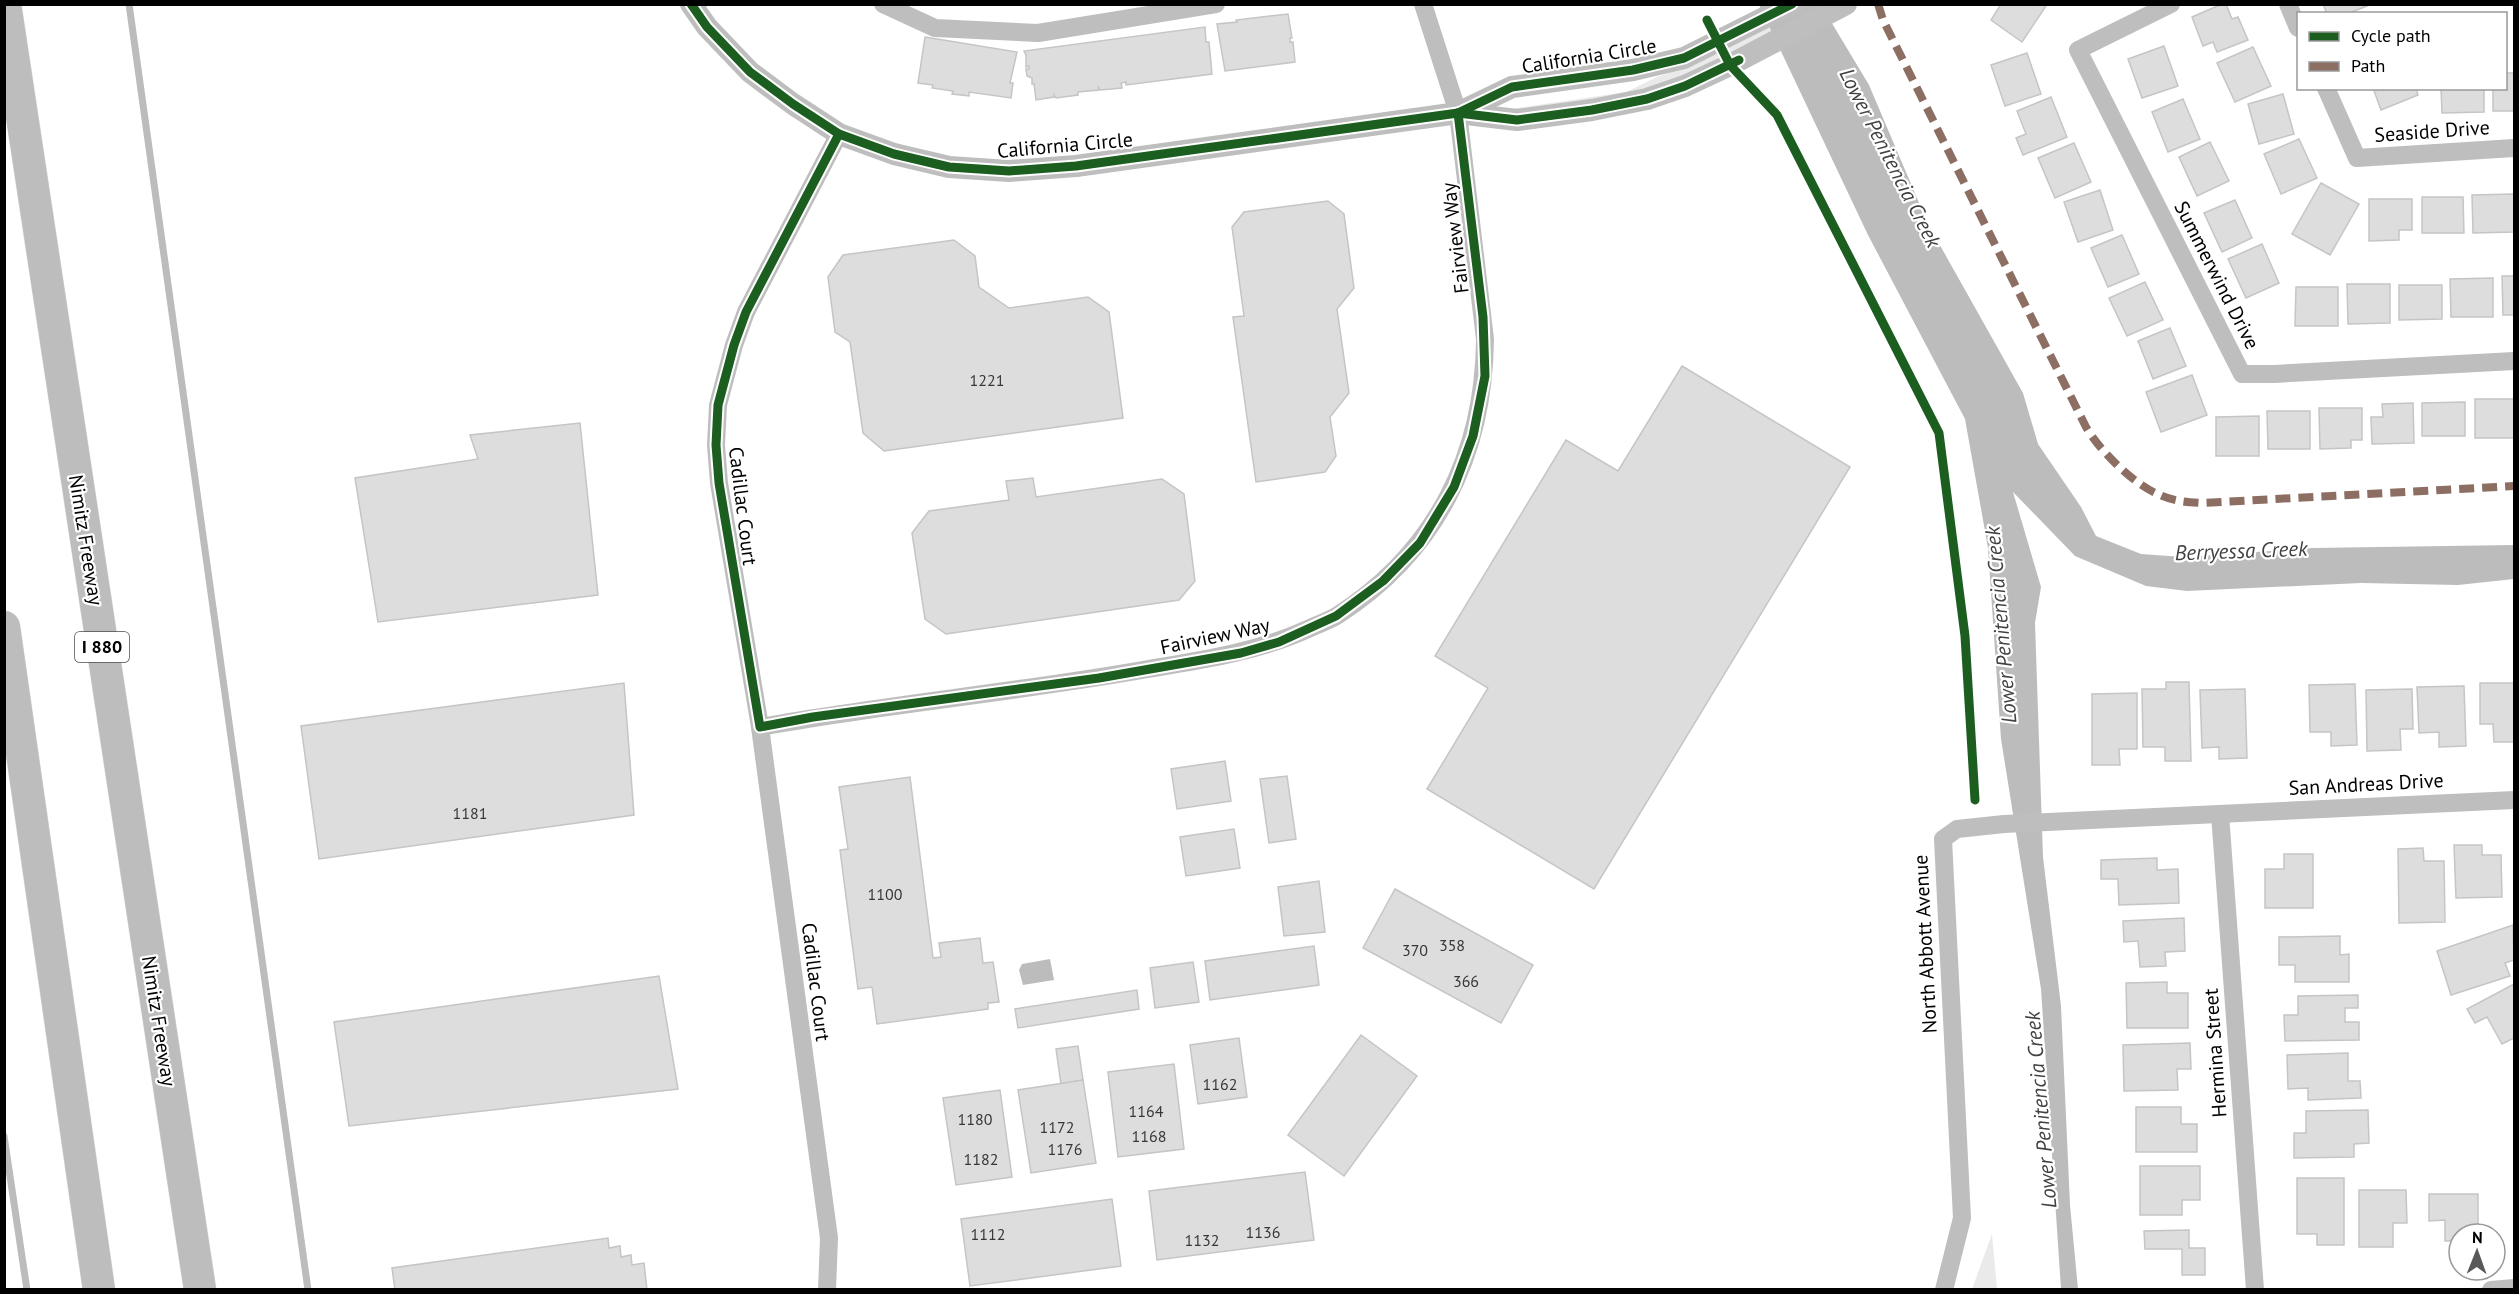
<svg xmlns="http://www.w3.org/2000/svg" width="2519" height="1294" font-family="'PT Sans',sans-serif">
<rect width="100%" height="100%" fill="#fff"/>
<g fill="#eaeaea">
<path d="M1813 5H1832L1653 90 1515 112 1511 109 1626 92 1657 77 1694 64Z"/>
<path d="M1992 1234 1997 1289H1972Z"/>
</g>
<g fill="#bcbcbc">
<path d="M1759 5H1821L1869 85 1928 224 2023 393 2038 444 2081 507 2096 536 2141 554 2183 557 2312 548 2514 545V579L2458 585 2361 583 2187 591 2146 586 2075 556 2013 492 2041 587 2035 623 2043 857 2061 1006 2070 1205 2078 1289H2061L2041 989 2001 739 1988 548 1965 419 1868 235Z"/>
<path d="M1050 959 1054 980 1023 985 1019 970 1022 964Z"/>
</g>
<g fill="none" stroke-linecap="round" stroke-linejoin="round">
<g stroke="#bcbcbc" stroke-width="7">
<path d="M129 4 308 1290"/>
<path d="M4 1136 27 1290"/>
</g>
</g>
<g fill="#ddd" stroke="#c5c5c5" stroke-width="1.5">
<path d="M2001 4H2045L2046 6 2022 42 1991 20Z"/>
<path d="M2222 4H2226L2232 19 2238 17 2248 40 2217 52 2213 42 2203 46 2192 17Z"/>
<path d="M2323 4H2366L2367 6 2347 14H2327Z"/>
<path d="M1288 14 1292 38H1290V42H1293L1295 62 1225 71 1217 24 1237 22 1236 20Z"/>
<path d="M1205 27 1206 42H1209L1212 74 1126 85V82L1121 83 1122 88 1100 90 1098 86 1099 90 1078 92V95L1056 98 1054 95V97L1036 100 1034 84H1032V78L1027 76 1026 69H1029V66L1026 67V55L1024 51Z"/>
<path d="M925 37 1017 52 1010 83H1013L1011 98 969 92V96L952 94 953 91 932 88 933 85 918 83Z"/>
<path d="M2164 46 2178 86 2142 98 2128 59Z"/>
<path d="M2253 47 2271 86 2235 102 2217 63Z"/>
<path d="M2027 53 2041 94 2005 106 1991 65Z"/>
<path d="M2506 73H2514V111H2493V88H2506Z"/>
<path d="M2373 88H2416L2418 95 2381 110Z"/>
<path d="M2441 88H2484V112L2442 113Z"/>
<path d="M2283 94 2294 134 2259 144 2248 104Z"/>
<path d="M2051 97 2067 137 2023 155 2016 138 2026 134 2017 111Z"/>
<path d="M2183 99 2200 139 2168 152 2152 112Z"/>
<path d="M2299 139 2317 178 2281 194 2264 154Z"/>
<path d="M2210 142 2229 181 2197 196 2179 157Z"/>
<path d="M2074 143 2091 182 2055 198 2038 158Z"/>
<path d="M2321 183 2359 204 2330 255 2292 234Z"/>
<path d="M2100 190 2113 230 2078 242 2064 202Z"/>
<path d="M2514 194V232L2473 233 2472 195Z"/>
<path d="M2422 197H2463L2464 233H2422Z"/>
<path d="M2369 199H2412V230H2399V240L2369 241Z"/>
<path d="M2235 200 2252 238 2222 252 2204 213Z"/>
<path d="M1328 201 1344 214 1354 288 1337 309 1349 393 1330 417 1336 456 1325 472 1256 482 1233 317 1244 316 1232 227 1244 212Z"/>
<path d="M2122 235 2139 274 2108 287 2091 248Z"/>
<path d="M954 240 975 256 979 287 1009 308 1088 297 1109 312 1123 418 884 451 863 433 850 342 835 332 828 277 843 255Z"/>
<path d="M2262 244 2279 283 2246 298 2228 259Z"/>
<path d="M2502 276H2514V315H2503Z"/>
<path d="M2493 278V317H2451L2450 279Z"/>
<path d="M2145 282 2163 320 2127 336 2109 298Z"/>
<path d="M2347 284H2390V323L2348 324Z"/>
<path d="M2399 285H2442V319L2399 320Z"/>
<path d="M2296 287H2338V326H2295Z"/>
<path d="M2170 328 2186 366 2153 379 2138 341Z"/>
<path d="M1682 366 1850 467 1594 889 1427 789 1488 688 1435 656 1566 440 1618 471Z"/>
<path d="M2192 375 2207 415 2161 432 2146 392Z"/>
<rect x="2475" y="399" width="39" height="39"/>
<path d="M2465 402V436H2422V403Z"/>
<path d="M2413 403 2414 443 2372 444 2371 417H2383L2382 404Z"/>
<path d="M2319 408H2362V440H2351V448L2320 449Z"/>
<path d="M2267 411H2310V449H2268Z"/>
<path d="M2259 416V456H2216V417Z"/>
<path d="M580 423 598 595 378 622 355 478 478 459 470 435Z"/>
<path d="M1033 478 1036 497 1162 479 1184 494 1195 581 1179 600 946 634 925 619 912 533 929 511 1009 500 1006 481Z"/>
<path d="M2166 682H2189L2191 761H2165V747H2143L2142 689H2166Z"/>
<path d="M624 683 634 815 319 859 301 726Z"/>
<path d="M2480 683H2514V742H2494L2493 724H2480Z"/>
<path d="M2355 684 2357 745 2331 746V732H2310L2309 685Z"/>
<path d="M2464 686 2466 746 2439 747V732L2419 733 2417 687Z"/>
<path d="M2245 689 2247 758 2219 759V747L2202 748 2200 690Z"/>
<path d="M2412 689 2413 729H2400L2401 750 2367 751 2366 690Z"/>
<path d="M2137 693V749H2119L2120 765H2092V694Z"/>
<path d="M1225 761 1231 801 1177 809 1171 769Z"/>
<path d="M1287 776 1296 839 1269 843 1260 779Z"/>
<path d="M910 777 933 958 941 957 939 943 980 938 983 963 993 962 999 1002 988 1003V1009L877 1024 872 987 858 989 840 850 848 849 839 787Z"/>
<path d="M1234 829 1240 868 1186 876 1180 837Z"/>
<path d="M2454 845H2482V855H2501L2502 897 2456 898Z"/>
<path d="M2423 848 2424 861H2444L2445 922 2399 923 2398 849Z"/>
<path d="M2284 854H2313V908H2265V869H2284Z"/>
<path d="M2157 858V870L2178 869 2179 903 2119 905 2118 879H2101V860Z"/>
<path d="M1319 881 1325 932 1284 936 1278 887Z"/>
<path d="M1395 889 1533 965 1501 1023 1363 948Z"/>
<path d="M2184 918 2185 951 2165 952 2166 966 2140 967 2138 941 2124 942 2123 921Z"/>
<path d="M2513 925 2514 960 2505 963 2510 976 2451 995 2437 951Z"/>
<path d="M2340 936V955L2349 954V982H2295V965H2279V937Z"/>
<path d="M1314 946 1319 985 1210 1000 1205 961Z"/>
<path d="M1193 962 1199 1002 1155 1008 1150 968Z"/>
<path d="M659 976 678 1089 349 1126 334 1022Z"/>
<path d="M2167 982V993H2188V1028H2127L2126 983Z"/>
<path d="M2514 984V1038L2502 1044 2487 1017 2475 1023 2467 1009Z"/>
<path d="M1137 990 1139 1009 1018 1028 1015 1009Z"/>
<path d="M2358 995V1008H2345V1022H2359V1040L2285 1041 2284 1015H2298V996Z"/>
<path d="M1361 1035 1417 1076 1344 1176 1288 1135Z"/>
<path d="M1239 1038 1247 1097 1198 1104 1190 1045Z"/>
<path d="M2190 1043 2191 1069H2177L2178 1090 2124 1091 2123 1045Z"/>
<path d="M1078 1046 1083 1080 1061 1084 1056 1049Z"/>
<path d="M2348 1053V1081H2360L2361 1098 2308 1100V1088L2288 1089 2287 1055Z"/>
<path d="M1174 1064 1184 1149 1118 1157 1108 1072Z"/>
<path d="M1083 1080 1096 1163 1031 1173 1018 1090Z"/>
<path d="M1000 1090 1012 1177 956 1185 943 1098Z"/>
<path d="M2136 1107H2181V1124H2197V1152H2136Z"/>
<path d="M2368 1110 2369 1143 2354 1144V1157L2294 1158V1133H2306V1111Z"/>
<path d="M2140 1166H2200V1200H2182V1215H2140Z"/>
<path d="M1305 1172 1314 1240 1157 1260 1149 1191Z"/>
<path d="M2297 1178H2344V1245H2317V1234H2297Z"/>
<path d="M2359 1190H2406L2407 1223H2393V1247H2359Z"/>
<path d="M2429 1194H2478V1234H2459V1241H2445V1220L2429 1221Z"/>
<path d="M1112 1199 1121 1266 970 1286 961 1219Z"/>
<path d="M2189 1230V1248H2205V1275H2182V1249H2145L2144 1231Z"/>
<path d="M608 1238 609 1248 620 1246 621 1257 631 1255 632 1265 644 1263 647 1290H395L392 1268Z"/>
</g>
<g fill="none" stroke-linecap="round" stroke-linejoin="round">
<g stroke="#dbdbdb" stroke-width="33">
<g id="motorway">
<path d="M5 4 200 1290"/>
<path d="M4 627 99 1290"/>
</g>
</g>
<g stroke="#bebebe" stroke-width="18">
<path d="M883 4 935 28 1038 33 1216 4"/>
<path d="M2171 4 2078 50 2242 374H2274L2514 361"/>
<path d="M2288 4 2298 28"/>
<path d="M2326 88 2357 158 2514 148"/>
<path d="M760 727C888 704 1019 692 1148 669 1203 660 1257 652 1308 629 1318 624 1329 621 1338 615 1436 552 1484 455 1485 339L1458 113 1423 4"/>
<path d="M2220 814 2255 1290"/>
<path d="M827 1290 829 1238 760 727 719 483 716 445 718 405 734 345 746 312 839 134"/>
<path d="M1944 1290 1962 1218 1943 839 1957 829 2004 824 2514 800"/>
<path d="M2491 1290 2514 1288"/>
</g>
<g stroke="#bebebe" stroke-width="22">
<path d="M691 4 707 27 750 72 793 104 839 134 894 154 949 167 1009 171 1076 166 1458 113 1517 120 1592 110 1647 99 1685 86 1730 65 1846 4"/>
<path d="M1458 113 1512 87 1633 70 1684 58 1792 4"/>
</g>
<use href="#motorway" stroke="#bdbdbd" stroke-width="32"/>
<path stroke="#8d6e63" stroke-width="8" stroke-dasharray="15 8" stroke-linecap="butt" d="M1878 4 1883 20 2086 427C2100 451 2134 485 2160 495 2173 501 2186 502 2201 503L2514 486"/>
<g stroke="#fff" stroke-width="13">
<g id="cycleway">
<path d="M691 4 707 27 750 72 793 104 839 134 894 154 949 167 1009 171 1076 166 1458 113 1517 120 1592 110 1647 99 1685 86 1739 60"/>
<path d="M1707 20 1730 65 1777 115 1939 433 1965 636 1975 800"/>
<path d="M1458 113 1512 87 1633 70 1684 58 1792 4"/>
<path d="M839 134 746 312 734 345 718 405 716 445 719 483 760 727 813 717 1099 678 1241 653 1279 642 1336 616 1383 581 1420 543 1454 487 1473 436 1485 376 1483 317 1458 113"/>
</g>
</g>
<use href="#cycleway" stroke="#1b5e20" stroke-width="9"/>
</g>
<g text-anchor="middle" stroke-width="4.5" stroke-linejoin="round" paint-order="stroke">
<g font-size="16" fill="#373737">
<text x="987" y="386">1221</text>
<text x="470" y="819">1181</text>
<text x="885" y="900">1100</text>
<text x="1452" y="951">358</text>
<text x="1415" y="956">370</text>
<text x="1466" y="987">366</text>
<text x="1220" y="1090">1162</text>
<text x="1146" y="1117">1164</text>
<text x="975" y="1125">1180</text>
<text x="1057" y="1133">1172</text>
<text x="1149" y="1142">1168</text>
<text x="1065" y="1155">1176</text>
<text x="981" y="1165">1182</text>
<text x="1263" y="1238">1136</text>
<text x="988" y="1240">1112</text>
<text x="1202" y="1246">1132</text>
</g>
<rect fill="#fff" stroke="#4c4c4c" stroke-width="1.5" x="75" y="632" width="54" height="30" rx="4.5"/>
<g font-size="18" font-weight="bold" fill="#000">
<text x="102" y="653">I 880</text>
</g>
<g font-size="20" fill="#000" stroke="#fff">
<text transform="translate(1589 56) rotate(-9)" y="7">California Circle</text>
<text transform="translate(2432 131) rotate(-4)" y="7">Seaside Drive</text>
<text transform="translate(1065 145) rotate(-5)" y="7">California Circle</text>
<text transform="translate(1455 238) rotate(-97)" y="7">Fairview Way</text>
<text transform="translate(2217 275) rotate(63)" y="7">Summerwind Drive</text>
<text transform="translate(743 506) rotate(83)" y="7">Cadillac Court</text>
<text transform="translate(86 540) rotate(81)" y="7">Nimitz Freeway</text>
<text transform="translate(1215 636) rotate(-12)" y="7">Fairview Way</text>
<text transform="translate(2366 784) rotate(-3)" y="7">San Andreas Drive</text>
<text transform="translate(1925 944) rotate(-93)" y="7">North Abbott Avenue</text>
<text transform="translate(816 982) rotate(83)" y="7">Cadillac Court</text>
<text transform="translate(159 1021) rotate(81)" y="7">Nimitz Freeway</text>
<text transform="translate(2215 1053) rotate(-94)" y="7">Hermina Street</text>
</g>
<g font-size="21" font-style="italic" fill="#414141" stroke="#fff">
<text transform="translate(1890 158) rotate(63)" y="7">Lower Penitencia Creek</text>
<text transform="translate(2241 551) rotate(-2)" y="7">Berryessa Creek</text>
<text transform="translate(2001 625) rotate(-95)" y="7">Lower Penitencia Creek</text>
<text transform="translate(2041 1110) rotate(-95)" y="7">Lower Penitencia Creek</text>
</g>
</g>
<rect width="2519" height="1294" fill="none" stroke="#000000" stroke-width="12"/>
<rect x="2297" y="12" width="210" height="78" fill="#ffffff" stroke="#999999" stroke-width="1.5"/>
<rect x="2309" y="32" width="30" height="9" fill="#1b5e20" stroke="#999999" stroke-width="1.5"/>
<text x="2351" y="42" font-size="18" fill="#000000">Cycle path</text>
<rect x="2309" y="62" width="30" height="9" fill="#8d6e63" stroke="#999999" stroke-width="1.5"/>
<text x="2351" y="72" font-size="18" fill="#000000">Path</text>
<g transform="translate(2477 1252) rotate(1)"><circle r="28" fill="#ffffff" stroke="#999999" stroke-width="1.5"/>
<path d="M0-4.5L10 22L0 15L-10 22Z" fill="#595959"/>
<text y="-9" font-size="16" font-weight="bold" text-anchor="middle" fill="#000000">N</text>
</g>
</svg>
